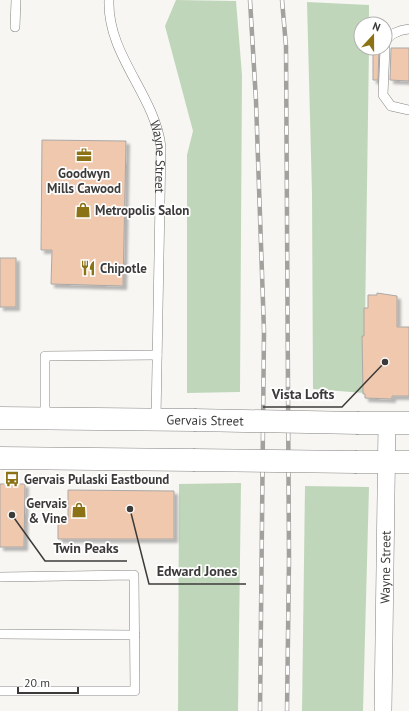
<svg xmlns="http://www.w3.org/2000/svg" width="409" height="711" font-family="'PT Sans',sans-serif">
<defs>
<filter id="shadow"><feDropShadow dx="3.5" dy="3.5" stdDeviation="1" flood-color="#0004"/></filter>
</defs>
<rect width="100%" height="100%" fill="#f7f6f3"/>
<g fill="#c0d6ba">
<path d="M176 0 236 1 242 75 240 392 187 393V155L193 131 165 26Z"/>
<path d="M307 2 369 5V24H361V48H369L364 393 313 389 312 194Z"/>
<path d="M241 483 238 711H178L179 484Z"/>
<path d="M305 486 369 487 363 711H302Z"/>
</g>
<g fill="#efc8ae" stroke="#aba8a6" filter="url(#shadow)">
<path d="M373 48H379L378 80H373Z"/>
<path d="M391 48H409V81L390 80Z"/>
<path d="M42 140 126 141 123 286 51 284 52 250H41Z"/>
<rect x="0" y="258" width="16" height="49"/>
<path d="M377 293 397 296V327H409V396H392V399L365 398V394H363L362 336H364V308H368V295H377Z"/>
<path d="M0 484H25L24 547H0Z"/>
<path d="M68 490 174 491V539H58V521H68Z"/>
</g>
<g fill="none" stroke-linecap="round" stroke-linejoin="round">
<g stroke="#848380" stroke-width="10">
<g id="lane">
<path id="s1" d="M109 0C107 55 155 95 161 147L156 419"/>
<path d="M15 27 16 0"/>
<path d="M385 44C387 34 400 30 409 29"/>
<path d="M385 48 383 95 391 106 409 110"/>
<path d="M45 418V356L157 355"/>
<path d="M0 577 134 575 135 691H0"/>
<path d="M0 634 135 635"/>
</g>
</g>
<g stroke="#848380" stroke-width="18">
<g id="street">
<path id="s2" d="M383 711 387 423"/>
</g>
</g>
<g stroke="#848380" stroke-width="23">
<g id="primary">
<path d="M0 418 194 420"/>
<path d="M359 423H409"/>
<path d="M0 458 193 460"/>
<path d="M357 462H409"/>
</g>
</g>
<use href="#lane" stroke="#fff" stroke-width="9"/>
<use href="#street" stroke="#fff" stroke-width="17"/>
<use href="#primary" stroke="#fff" stroke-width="22"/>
<g stroke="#a2a19e" stroke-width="4.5">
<g id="rail">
<path d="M250 0 256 101 264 331 260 711"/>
<path d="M282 0 286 46 289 559 287 711"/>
</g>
</g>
<use href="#rail" stroke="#fff" stroke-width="3" stroke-dasharray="9" stroke-linecap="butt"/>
<g stroke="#848380" stroke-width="23" stroke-linecap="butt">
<g id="primary-bridge">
<path d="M194 420 359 423"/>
<path d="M193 460 357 462"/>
</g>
</g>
<use href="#primary-bridge" stroke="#fff" stroke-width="22"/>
</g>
<defs>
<g id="office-bare" transform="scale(1.2)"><path d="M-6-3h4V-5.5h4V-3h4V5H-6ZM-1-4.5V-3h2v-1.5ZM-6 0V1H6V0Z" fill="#8a7215" stroke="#fff" stroke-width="2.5" paint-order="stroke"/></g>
<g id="shop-bare" transform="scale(1.2)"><path d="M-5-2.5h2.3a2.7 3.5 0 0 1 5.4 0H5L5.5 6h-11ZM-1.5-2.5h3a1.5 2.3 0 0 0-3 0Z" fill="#8a7215" stroke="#fff" stroke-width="2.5" paint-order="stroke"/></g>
<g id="restaurant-bare" transform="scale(1.2)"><path d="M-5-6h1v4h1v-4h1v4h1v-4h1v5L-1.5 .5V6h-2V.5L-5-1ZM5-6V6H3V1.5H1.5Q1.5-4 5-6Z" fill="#8a7215" stroke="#fff" stroke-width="2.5" paint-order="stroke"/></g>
<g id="bus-bare" transform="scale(1.2)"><path d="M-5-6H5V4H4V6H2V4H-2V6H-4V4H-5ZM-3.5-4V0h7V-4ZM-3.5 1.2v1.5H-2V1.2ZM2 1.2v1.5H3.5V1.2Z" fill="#8a7215" stroke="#fff" stroke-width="2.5" paint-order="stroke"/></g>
</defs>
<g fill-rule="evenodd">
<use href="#office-bare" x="84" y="155"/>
<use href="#shop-bare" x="83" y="210"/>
<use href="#restaurant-bare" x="88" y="268"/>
<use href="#bus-bare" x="12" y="479"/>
<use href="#shop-bare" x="79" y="510"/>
</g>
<g text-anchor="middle" stroke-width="3.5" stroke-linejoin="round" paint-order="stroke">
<g font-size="13" fill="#3c3b3a" stroke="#fff">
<text dy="5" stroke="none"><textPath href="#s1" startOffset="167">Wayne Street</textPath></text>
<text transform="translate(205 420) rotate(1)" y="5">Gervais Street</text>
<text dy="5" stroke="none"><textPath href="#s2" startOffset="144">Wayne Street</textPath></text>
</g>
<g font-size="13" font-weight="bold" fill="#3c3b3a" stroke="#fff" text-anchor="start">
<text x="84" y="178" text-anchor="middle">Goodwyn<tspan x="84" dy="15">Mills Cawood</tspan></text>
<text x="95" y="215">Metropolis Salon</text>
<text x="100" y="273">Chipotle</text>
<text x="24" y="484">Gervais Pulaski Eastbound</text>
<text x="67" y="508" text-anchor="end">Gervais<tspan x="67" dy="15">&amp; Vine</tspan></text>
</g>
</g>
<path fill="none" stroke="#3c3b3a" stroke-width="1.5" d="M385 362L342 407H263M12 515L45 561H127M130 509L149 584H246"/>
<g fill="#3c3b3a" stroke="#fff" stroke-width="1.5">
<circle cx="385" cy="362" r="4"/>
<circle cx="12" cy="515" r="4"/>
<circle cx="130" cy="509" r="4"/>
</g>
<g font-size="14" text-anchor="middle" font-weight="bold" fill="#3c3b3a" stroke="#fff" stroke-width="3.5" stroke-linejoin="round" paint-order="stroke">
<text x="303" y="399">Vista Lofts</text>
<text x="86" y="553">Twin Peaks</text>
<text x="197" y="576">Edward Jones</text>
</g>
<g transform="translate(373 36) rotate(21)"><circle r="19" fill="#ffffff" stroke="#b1b1b0"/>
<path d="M0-3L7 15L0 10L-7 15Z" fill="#8a7215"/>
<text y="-6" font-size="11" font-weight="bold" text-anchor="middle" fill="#3c3b3a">N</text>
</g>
<path d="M18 687v6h60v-6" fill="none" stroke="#3c3b3a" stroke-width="2"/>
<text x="24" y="687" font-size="12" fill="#3c3b3a" stroke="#ffffff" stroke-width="3" paint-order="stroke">20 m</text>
</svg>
